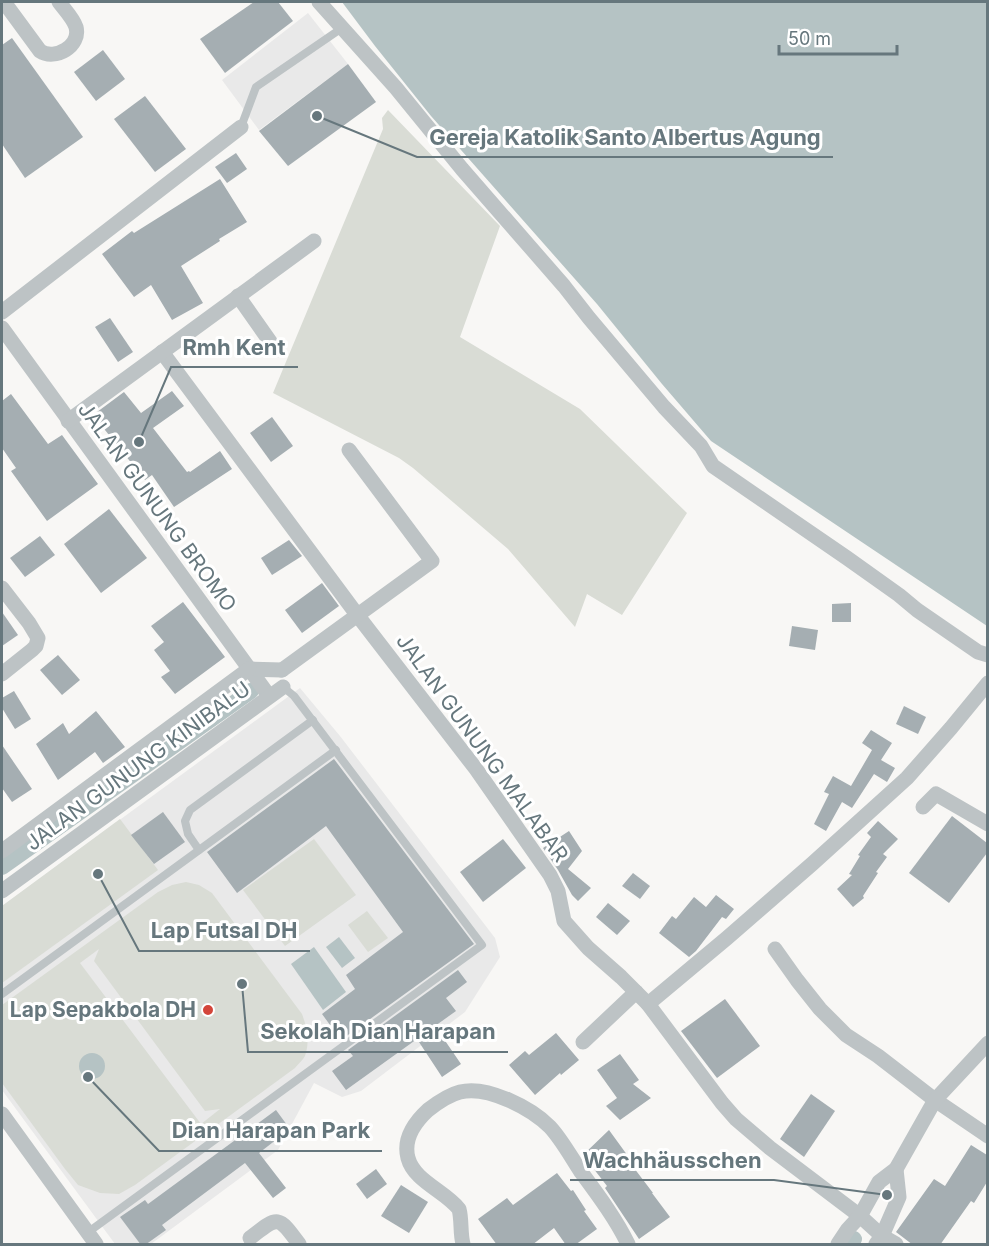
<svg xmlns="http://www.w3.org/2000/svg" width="989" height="1246" font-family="Inter,sans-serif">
<rect width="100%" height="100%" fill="#f8f7f5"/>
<g fill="#e9e9e9">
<path d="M308 13 348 64 259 130 222 80Z"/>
<path d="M300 688 340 736 495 938 500 957 465 1012 361 1091 342 1097 314 1083 278 1150 151 1244H115L2 1090V906Z"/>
</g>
<g fill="#d9dcd5" fill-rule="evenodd">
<path d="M388 110 500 226 460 337 580 409 687 513 622 615 587 594 575 627 508 549 413 468 399 458 273 393 383 129 382 118Z"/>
<path d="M120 819 158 870 2 983V906Z"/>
<path d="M314 839 356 895 285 946 243 890Z"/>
<path d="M186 882 199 885 212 893 302 1014C307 1027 310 1042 305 1056 303 1060 298 1064 295 1068L135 1185 119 1194 100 1193 78 1185 65 1169 2 1083V1005L158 892 172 885ZM99 949 94 961 205 1111 220 1109 201 1124 80 963Z"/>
<path d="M367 911 388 938 368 952 348 925Z"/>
</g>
<g fill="#b5c3c4">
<path d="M342 2H987V626L711 441 662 384 597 304 431 116 375 46Z"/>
<path d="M339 937 355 958 342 968 326 947Z"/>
<path d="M314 947 346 992 323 1010 291 964Z"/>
<circle cx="92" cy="1066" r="13"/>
</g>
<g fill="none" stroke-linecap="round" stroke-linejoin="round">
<g stroke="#b5c3c4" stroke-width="16">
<path d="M2 867 251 691"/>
<path d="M851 1244 854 1239"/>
</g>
</g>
<g fill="#a5aeb2">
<path d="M254 2H278L293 21 225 73 200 39Z"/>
<path d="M12 38 83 137 25 178 2 144V45Z"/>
<path d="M103 50 125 79 96 101 74 72Z"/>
<path d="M348 64 376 102 288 166 259 131Z"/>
<path d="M145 96 186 149 155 172 114 119Z"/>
<path d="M236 153 247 169 227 183 215 167Z"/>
<path d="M220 179 247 222 219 239 220 241 181 266 203 303 172 320 151 285 134 297 102 254 132 231 134 233Z"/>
<path d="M110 318 133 352 118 362 95 327Z"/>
<path d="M172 391 184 406 153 428 187 472 189 471 190 472 220 451 232 469 174 507 152 475 145 480 93 415 124 392 141 413Z"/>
<path d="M11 394 48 444 62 435 98 484 47 521 11 471 16 468 2 448V401Z"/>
<path d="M272 417 293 446 271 462 250 433Z"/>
<path d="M109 509 147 558 101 593 64 544Z"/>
<path d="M40 536 55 555 25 577 10 558Z"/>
<path d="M289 540 302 556 272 575 261 558Z"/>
<path d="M322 583 339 606 302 633 285 610Z"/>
<path d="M183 602 225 657 175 694 161 677 170 671 154 650 164 642 151 626Z"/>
<path d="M851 603V622H832V604Z"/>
<path d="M2 612 18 635 2 646Z"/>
<path d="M792 626 818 630 815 650 789 646Z"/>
<path d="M58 655 80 680 62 695 40 670Z"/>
<path d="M14 691 31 719 15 729 2 708V698Z"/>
<path d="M904 706 926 717 918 734 896 724Z"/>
<path d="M96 711 125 747 103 763 95 752 58 780 36 744 63 723 69 734Z"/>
<path d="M871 730 892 743 881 760 895 768 887 782 874 774 852 808 842 802 826 831 814 824 829 794 824 792 833 776 851 786 872 750 862 743Z"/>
<path d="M2 745 32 789 12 802 2 788Z"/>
<path d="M334 759 474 944 341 1040 322 1014 355 989 346 975 403 932 326 826 237 893 207 852Z"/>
<path d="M163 812 185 842 154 864 131 835Z"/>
<path d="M952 816 987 843V853L949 903 909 873Z"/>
<path d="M878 821 898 839 883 854 887 857 876 872 878 873 863 896 864 898 853 907 837 889 852 875 849 874 860 856 858 855 871 837 867 833Z"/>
<path d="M569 831 582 851 568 869 591 888 578 901 572 895 558 870 543 848Z"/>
<path d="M503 839 526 868 483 902 460 872Z"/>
<path d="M633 873 650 886 640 899 622 886Z"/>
<path d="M716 895 734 909 726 919 722 917 696 951 689 957 659 933 672 916 676 919 694 897 706 907Z"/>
<path d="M608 903 630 921 617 935 596 917Z"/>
<path d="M458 970 467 982 446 998 456 1011 435 1026 461 1064 442 1077 417 1039 346 1090 332 1071 353 1056 348 1050Z"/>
<path d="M725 999 760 1046 717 1078 681 1031Z"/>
<path d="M556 1033 579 1060 561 1075 560 1073 535 1095 509 1065 525 1051 529 1055Z"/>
<path d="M620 1054 639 1080 633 1084 651 1098 620 1120 606 1106 617 1098 597 1070Z"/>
<path d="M811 1094 835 1111 804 1157 780 1139Z"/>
<path d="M276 1110 290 1129 259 1153 286 1188 273 1198 245 1163 162 1225 166 1230 145 1245H141L120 1217 145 1200 148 1204Z"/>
<path d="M609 1130 633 1163 631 1164 653 1193H652L670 1217 639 1239 605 1188 607 1186 583 1155Z"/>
<path d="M971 1145 987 1155V1182L974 1203 971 1201 940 1245H913L896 1232 934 1179 945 1186Z"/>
<path d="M376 1169 387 1184 367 1199 356 1184Z"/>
<path d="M557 1173 571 1191 573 1190 586 1210 584 1211 597 1229 575 1245H566L554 1228 532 1245H497L478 1219 507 1198 513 1205Z"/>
<path d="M401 1185 428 1202 409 1233 381 1216Z"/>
</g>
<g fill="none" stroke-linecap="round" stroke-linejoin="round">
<g stroke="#bdc3c5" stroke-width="8">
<path d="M241 127 256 87 342 28"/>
<path d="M199 850 188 834 185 821 190 810 313 720"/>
<path d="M2 994 336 750"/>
<path d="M87 1233 482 945 294 696 283 687"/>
</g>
<g stroke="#bdc3c5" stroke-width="15">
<path d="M4 2 40 51C55 61 81 46 76 27 73 18 64 9 59 2"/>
<path d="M319 2 396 88 462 169 564 286 589 318 664 407 701 446 713 466 847 558 899 595 917 610 978 652 988 655"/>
<path d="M238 296 276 350"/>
<path d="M2 312 241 127"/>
<path d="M2 328 269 696"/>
<path d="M162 352 358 616 476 769 550 875 558 891 564 921 588 948 621 977 648 1004 722 1103 736 1119 770 1148 860 1216 882 1236 896 1244"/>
<path d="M68 421 314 241"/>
<path d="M2 588 29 623 38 638 36 646 32 650 2 674"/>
<path d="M249 669 282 670"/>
<path d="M282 670 432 561 349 450"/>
<path d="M923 807 936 794 988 824"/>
<path d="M2 851 249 669"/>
<path d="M2 891 283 687"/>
<path d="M775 949 797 980 820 1009 846 1035 878 1056 935 1100 988 1136"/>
<path d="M648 1004 727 938 812 864 907 778 951 728 988 683"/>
<path d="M583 1042 636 992"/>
<path d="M2 1114 96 1244"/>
<path d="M250 1238C278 1216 278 1215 299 1244"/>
<path d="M463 1244C460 1233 462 1220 459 1209 445 1191 414 1181 408 1158 403 1139 415 1122 428 1110 437 1103 448 1095 460 1092 487 1085 531 1108 550 1127 562 1140 571 1157 581 1172 598 1195 616 1219 628 1244"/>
<path d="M838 1244 848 1229 860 1216 879 1182 896 1169 935 1100 988 1043"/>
<path d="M876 1244 882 1236 899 1197 896 1169"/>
</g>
</g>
<circle fill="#d3453a" stroke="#fff" stroke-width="2" cx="208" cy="1010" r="6"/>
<g text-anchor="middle" stroke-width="6" stroke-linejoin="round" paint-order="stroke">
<g font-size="21" fill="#66777d" stroke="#fff">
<text transform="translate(157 507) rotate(54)" y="7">JALAN GUNUNG BROMO</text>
<text transform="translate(482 748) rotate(54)" y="7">JALAN GUNUNG MALABAR</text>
<text transform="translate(138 766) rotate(-36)" y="7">JALAN GUNUNG KINIBALU</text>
</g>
<g font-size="21" font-weight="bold" fill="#66777d" stroke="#fff" text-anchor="end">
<text x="196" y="1017">Lap Sepakbola DH</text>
</g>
</g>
<path fill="none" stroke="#66777d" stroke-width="2" d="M317 116L417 157H833M139 442L171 367H298M98 874L139 951H310M242 984L248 1052H508M88 1077L159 1151H382M887 1195L774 1180H570"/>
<g fill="#66777d" stroke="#fff" stroke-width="2">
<circle cx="317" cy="116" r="6"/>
<circle cx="139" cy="442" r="6"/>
<circle cx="98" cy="874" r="6"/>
<circle cx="242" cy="984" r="6"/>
<circle cx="88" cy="1077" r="6"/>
<circle cx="887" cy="1195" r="6"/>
</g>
<g font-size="22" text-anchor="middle" font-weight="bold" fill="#66777d" stroke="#fff" stroke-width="6" stroke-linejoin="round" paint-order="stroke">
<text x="625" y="145">Gereja Katolik Santo Albertus Agung</text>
<text x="234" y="355">Rmh Kent</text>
<text x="224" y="938">Lap Futsal DH</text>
<text x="378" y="1039">Sekolah Dian Harapan</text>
<text x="271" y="1138">Dian Harapan Park</text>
<text x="672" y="1168">Wachhäusschen</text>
</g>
<rect width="989" height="1246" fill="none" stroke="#66777d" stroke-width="6"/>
<path d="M779 45v9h118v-9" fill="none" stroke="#66777d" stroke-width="3"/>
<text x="788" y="45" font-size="18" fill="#66777d" stroke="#ffffff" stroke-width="4.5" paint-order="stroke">50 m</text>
</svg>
